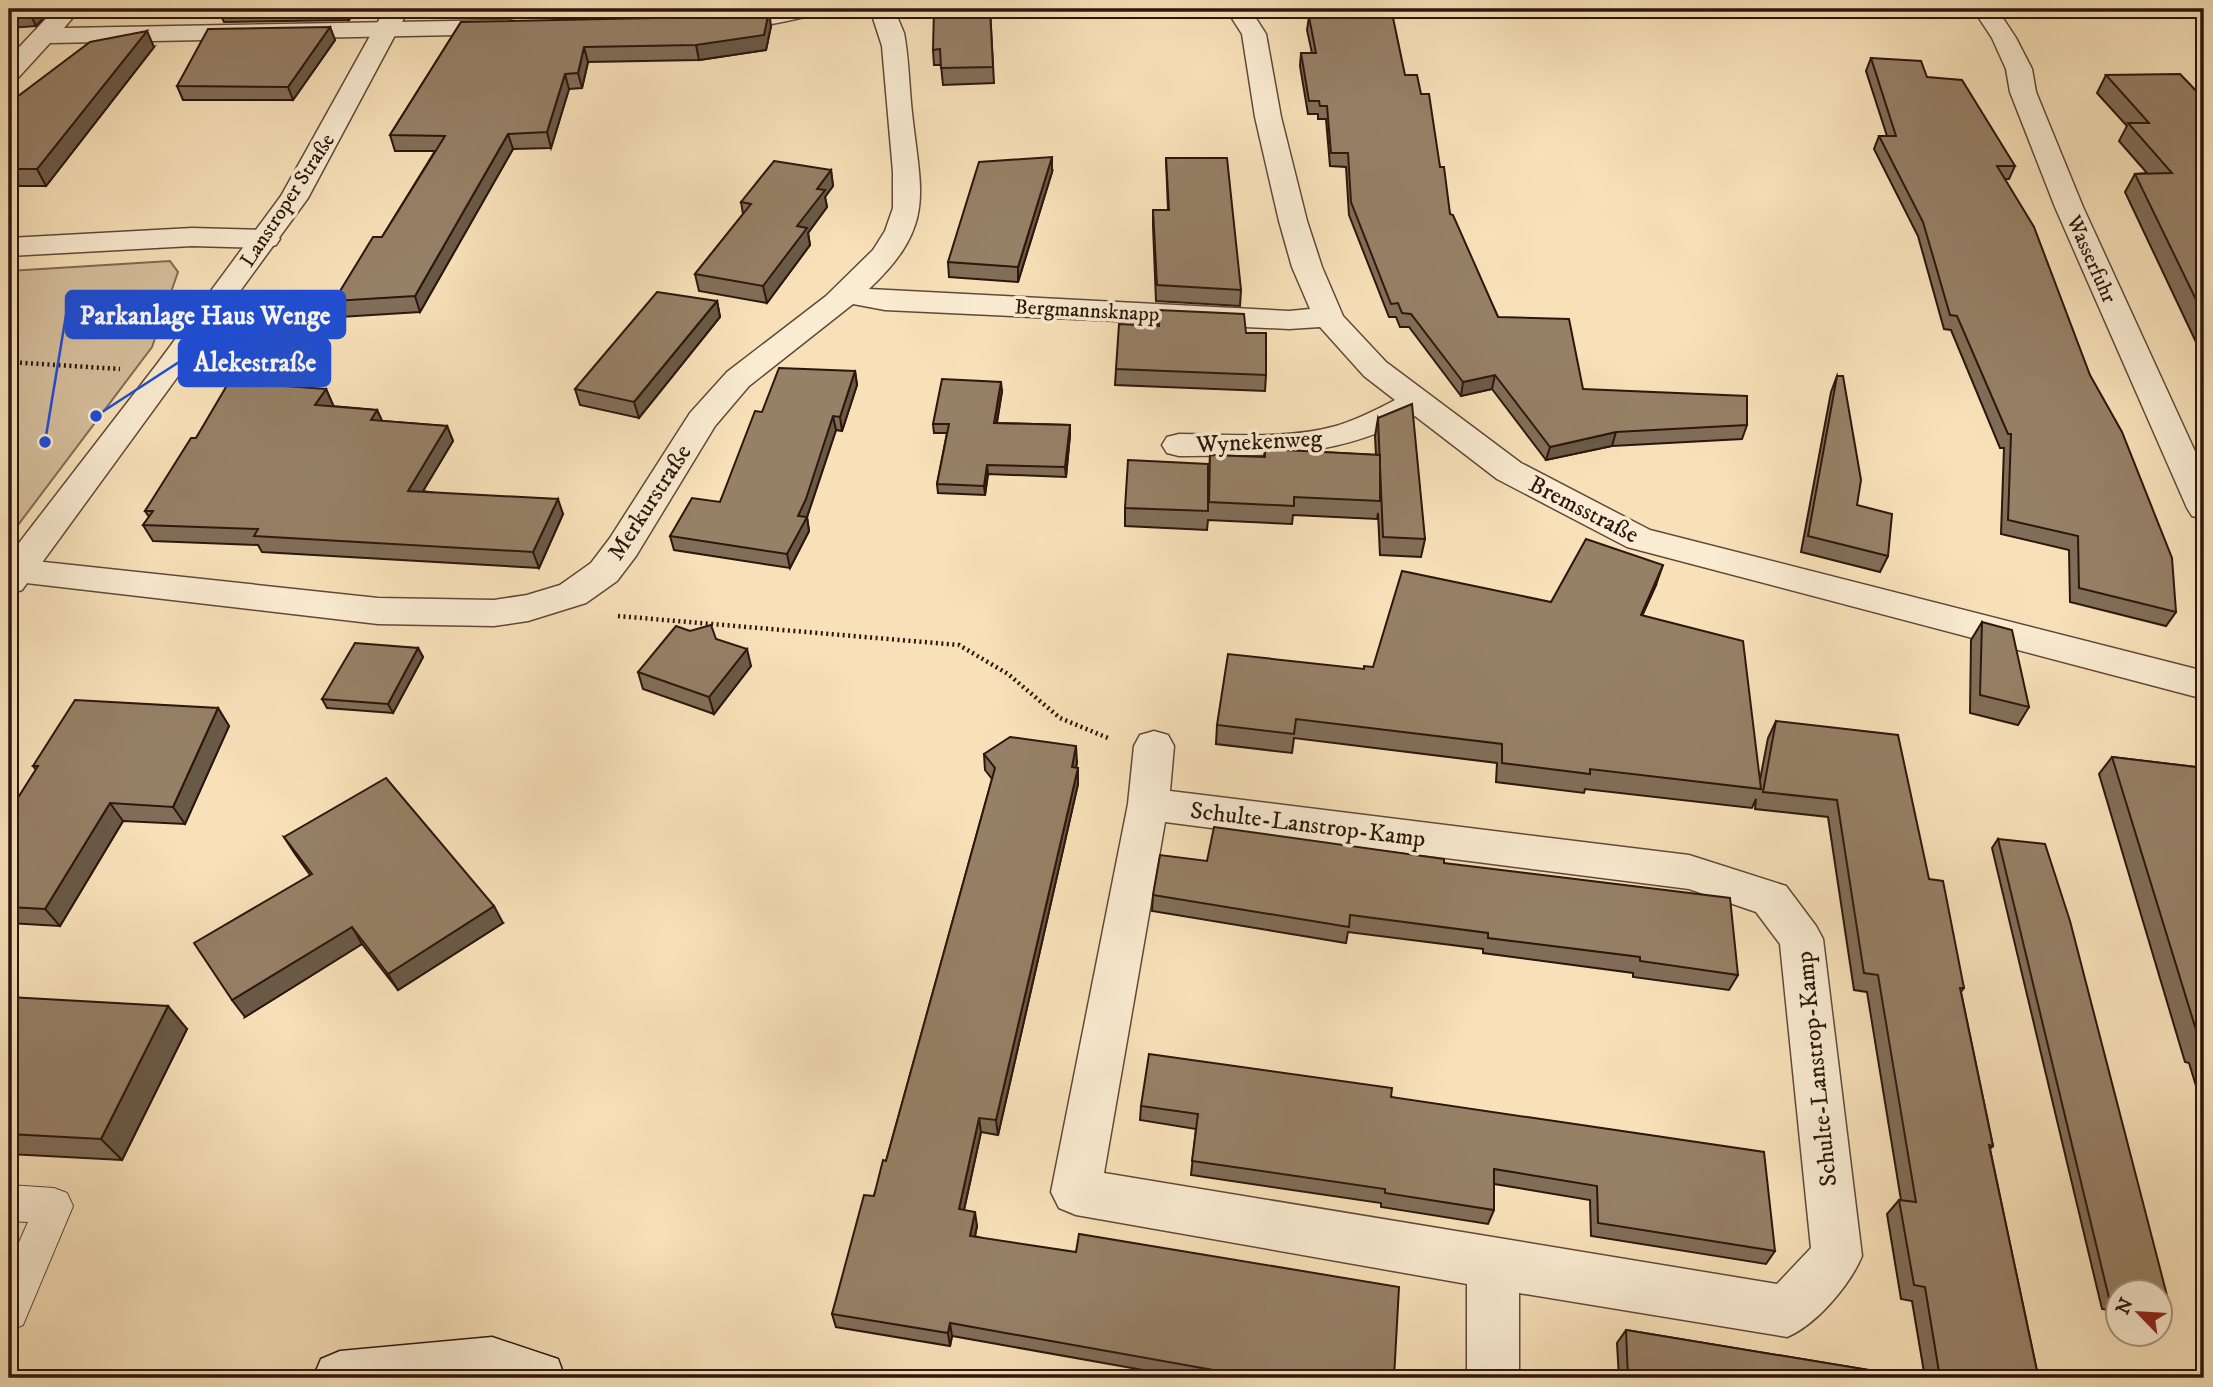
<svg xmlns="http://www.w3.org/2000/svg" width="2213" height="1387" font-family="'IM FELL DW Pica',serif">
<rect width="100%" height="100%" fill="#f8e1b9"/>
<filter id="stains"><feTurbulence type="fractalNoise" baseFrequency=".00286" numOctaves="4"/><feColorMatrix values="0 0 0 0 .2 0 0 0 0 .09 0 0 0 0 .02 0 0 0 .5 -.17"/></filter>
<radialGradient id="worn" r=".72"><stop offset=".6" stop-color="#630" stop-opacity="0"/><stop offset="1" stop-color="#630" stop-opacity=".3"/></radialGradient>
<path fill="#d5be9c" stroke="#806a54" stroke-width="2" d="M170 261 178 272 152 347 9 537V271Z"/>
<g fill="none" stroke-linecap="round" stroke-linejoin="round">
<g stroke="#5f4938" stroke-width="2">
<path id="service" d="M9 1185 54 1188 67 1193 73 1206 23 1325 9 1331V1265L28 1222 9 1221Z"/>
</g>
<g stroke="#5f4938" stroke-width="3">
<g id="minor">
<path d="M55 9H80L64 28 508 20 517 22 520 27 517 32 508 34 50 43 18 78 9 81V58Z"/>
<path d="M771 9H821L817 14C789 21 739 33 710 26L707 21 710 16Z"/>
<path d="M870 9H894L904 33C909 59 909 86 912 113 921 194 936 226 869 289L1289 311 1310 309 1292 267 1279 221 1255 117 1242 34 1226 9H1250L1266 34 1281 117 1307 221 1322 267 1343 316 1386 362 1521 463 1650 530 2204 671V699L1627 547 1497 479 1415 416C1334 459 1268 455 1179 456L1167 453 1162 445 1167 437 1179 434C1230 434 1286 440 1336 426 1356 420 1376 410 1395 400L1364 376 1320 327 1289 329 885 310 853 304 749 386 715 426 636 556 617 581 586 603 528 621 494 626 378 624 9 581V561L16 559 378 598 494 600 527 595 560 585 591 563 610 538 690 413 727 372 826 296 873 250 885 231 893 208V172L882 46Z"/>
<path d="M1973 9H1997L2016 38 2032 69 2036 92 2083 207 2204 471V519L2192 516 2187 508 2055 207 2010 92 2006 69 1992 38Z"/>
<path d="M192 228 266 230 276 233 280 239 276 245 266 248 192 246 9 256V238Z"/>
<path d="M1154 731 1168 735 1174 746 1170 791 1689 855 1786 886 1816 926 1823 939 1862 1256C1850 1285 1816 1325 1787 1337L1519 1293V1378H1467V1284L1076 1215 1059 1208 1051 1192 1128 804 1134 746 1140 735ZM1165 822 1689 889 1756 912 1780 944 1811 1248 1777 1284 1104 1173Z"/>
</g>
</g>
<g stroke="#5f4938" stroke-width="3">
<path id="tertiary" d="M385 9H409L308 198 22 590 9 594V556L157 364 281 196Z"/>
</g>
<g stroke="#2c160d" stroke-width="3">
<path id="secondary" d="M492 1337 558 1359 565 1378H313L321 1359 340 1351Z"/>
</g>
<g stroke="#2c160d" stroke-width="4.5" stroke-dasharray="2 3.5" stroke-linecap="butt">
<path d="M9 362 120 369"/>
<path d="M618 616 959 645 1008 674 1060 718 1108 738"/>
</g>
<use href="#service" fill="#faecd2" fill-rule="evenodd"/>
<use href="#minor" fill="#faecd2" fill-rule="evenodd"/>
<use href="#tertiary" fill="#faecd2" fill-rule="evenodd"/>
<use href="#secondary" fill="#faecd2" fill-rule="evenodd"/>
</g>
<g fill="#816e58" stroke="#2c160d" stroke-width="2">
<path d="M9 9H52L36 26 9 28Z"/>
<path d="M218 9H363H356L349 20 224 22Z"/>
<path d="M476 9H748L708 12 478 17Z"/>
<path d="M990 9 994 83 943 85 941 65H934L933 50Z"/>
<path d="M1332 14 1405 75 1421 94 1440 167 1450 214 1498 317 1583 389 1747 425 1742 439 1612 446 1546 460 1492 389 1461 396 1409 327H1400L1396 317H1389L1349 215 1346 167 1330 166 1326 119H1318V114H1308L1300 66 1301 53H1312L1307 30 1309 17H1331Z"/>
<path d="M461 22 771 26 766 50 699 60 588 62 582 88 569 89 551 148 513 149 420 312 340 317 334 301 382 237 435 151H395L390 135Z"/>
<path d="M330 27 335 40 293 100H183L177 86Z"/>
<path d="M154 47 46 186H9V103Z"/>
<path d="M1871 58 1927 77 2015 166 2009 179H2005L2176 612 2166 626 2070 602 2069 550 2001 534 2004 448H2000L1951 330 1944 329 1918 236 1874 149 1879 136H1887L1866 71Z"/>
<path d="M2106 75 2204 99V359L2125 192 2135 174 2147 173 2119 141 2127 126 2097 93Z"/>
<path d="M1166 158 1241 290 1240 306 1156 301 1153 226V210H1168Z"/>
<path d="M831 170 833 186 825 197 827 207 808 233 810 245 767 303 699 291 695 274 743 214 741 202Z"/>
<path d="M1052 172 1018 282 949 277 948 262Z"/>
<path d="M717 301 720 317 639 418 580 405 575 389Z"/>
<path d="M333 302 339 317 301 388 326 389 333 405 332 406 377 410 382 421 447 426 453 441 423 491 563 514 539 568 262 552 258 545 153 541 143 525 149 517 145 511 196 438 268 324Z"/>
<path d="M1158 310 1246 333 1266 375 1265 391 1115 385 1116 369 1157 326Z"/>
<path d="M855 371 857 385 842 431 836 430 807 517 809 531 790 568 674 550 670 536 720 502 762 412Z"/>
<path d="M1837 376 1857 505 1888 556 1880 572 1801 552 1831 392Z"/>
<path d="M1002 391 997 423 1070 425V435L1066 477 988 474 985 495 938 493 937 484 947 433H934L933 424Z"/>
<path d="M1378 418 1425 539 1421 557 1380 555 1378 513 1377 519 1293 515 1292 524 1208 520 1207 530 1125 526V508L1208 497 1210 455 1264 457 1265 449 1376 455 1375 436Z"/>
<path d="M1656 585 1642 615 1760 780 1768 738 1776 721 1929 879 1964 988 1961 992 1993 1146 1990 1149 2037 1371 2056 1378H1925L1912 1301 1901 1299 1887 1214 1899 1200H1901L1867 992 1854 990 1828 817 1755 809 1756 799 1752 808 1585 789 1584 793 1496 782 1497 763 1294 738 1292 753 1216 744 1217 725 1363 669 1373 667 1551 602Z"/>
<path d="M1982 622 2029 707 2018 725 1970 713 1971 640Z"/>
<path d="M716 639 751 666 714 714 643 689 638 672Z"/>
<path d="M418 648 423 657 393 713 327 708 322 699Z"/>
<path d="M218 708 229 726 185 824 123 821 60 926 9 923V812L36 770 33 766Z"/>
<path d="M984 754 1077 762 1076 767 1078 768V784L998 1135 981 1132 964 1210 977 1226 975 1236 1394 1378H1188L952 1336 950 1346 836 1327 832 1314 886 1161 992 779 985 770Z"/>
<path d="M2112 757 2204 768V1112L2189 1063 2185 1062 2099 774Z"/>
<path d="M284 837 503 923 398 990 362 944 245 1017 310 875 295 854Z"/>
<path d="M1998 839 2171 1311 2162 1318H2160V1292H2118V1312L2102 1309 1992 848Z"/>
<path d="M1207 861 1444 863 1738 975 1729 990 1633 977V973L1483 953V949L1348 932 1346 943 1152 911 1153 895Z"/>
<path d="M9 997 187 1029 122 1160 9 1154V1156Z"/>
<path d="M1391 1097 1775 1251 1766 1264 1591 1236 1590 1200 1494 1184V1210L1488 1224 1381 1207V1203L1191 1175 1196 1129 1140 1120 1141 1106Z"/>
<path d="M1626 1330 1917 1378H1619L1617 1343Z"/>
</g>
<g fill="#695a47" stroke="#2c160d" stroke-width="2">
<path d="M31 9H52L36 26 29 12Z"/>
<path d="M77 9H88L80 13Z"/>
<path d="M345 9H356L349 20Z"/>
<path d="M769 11 771 26 766 50 699 60 696 45Z"/>
<path d="M330 27 335 40 293 100 288 87Z"/>
<path d="M147 31 154 47 46 186 37 169Z"/>
<path d="M584 47 588 62 582 88 578 73Z"/>
<path d="M565 74 569 89 551 148 547 132Z"/>
<path d="M508 134 513 149 420 312 415 296Z"/>
<path d="M1052 157V172L1018 282V267Z"/>
<path d="M831 170 833 186 825 197 827 207 808 233 810 245 767 303 763 286 797 226 817 189Z"/>
<path d="M717 301 720 317 639 418 634 402Z"/>
<path d="M333 302 339 317 293 402 286 386Z"/>
<path d="M855 371 857 385 842 431 840 417Z"/>
<path d="M1495 375 1492 389 1461 396 1463 382Z"/>
<path d="M1001 382 1002 391 995 432 994 423Z"/>
<path d="M326 389 333 405 322 421 315 405Z"/>
<path d="M377 410 384 425 371 420Z"/>
<path d="M833 416 836 430 807 517 809 531 790 568 787 554 798 516Z"/>
<path d="M1070 425V435L1066 477 1065 467Z"/>
<path d="M447 426 453 441 414 506 408 491Z"/>
<path d="M1616 432 1612 446 1546 460 1550 447Z"/>
<path d="M987 465 988 474 985 495 984 486Z"/>
<path d="M558 499 563 514 539 568 533 552Z"/>
<path d="M1663 565 1656 585 1634 634 1641 615Z"/>
<path d="M418 648 423 657 393 713 388 704Z"/>
<path d="M747 649 751 666 714 714 709 697Z"/>
<path d="M218 708 229 726 185 824 173 807Z"/>
<path d="M1076 746 1077 762 1073 784 1072 767Z"/>
<path d="M1078 768V784L998 1135 996 1120Z"/>
<path d="M110 803 123 821 60 926 45 909Z"/>
<path d="M494 906 503 923 398 990 388 974Z"/>
<path d="M352 927 362 944 245 1017 232 1000Z"/>
<path d="M168 1006 187 1029 122 1160 101 1139Z"/>
<path d="M979 1118 981 1132 961 1223 959 1209Z"/>
<path d="M975 1212 977 1226 972 1249 970 1236Z"/>
<path d="M950 1323 952 1336 950 1346 948 1333Z"/>
</g>
<g fill="#968066" stroke="#2c160d" stroke-width="2">
<path d="M9 9H31L29 12 9 13Z"/>
<path d="M934 9H990L993 67 941 68 940 49 933 50Z"/>
<path d="M769 11 764 35 696 45 584 47 578 73 565 74 547 132 508 134 415 296 334 301 373 237H382L445 136 390 135 461 22 705 17Z"/>
<path d="M1392 13 1405 75H1417L1421 94H1429L1440 167H1444L1450 214 1453 215 1498 317 1569 319 1583 389 1747 396V425L1616 432 1550 447 1495 375 1463 382 1411 314 1402 313 1398 303 1391 304 1351 202 1348 153H1331L1327 106H1320L1319 101H1309L1301 53H1316L1309 17H1332V14Z"/>
<path d="M330 27 288 87 177 86 208 29Z"/>
<path d="M147 31 37 169H9V103L90 42Z"/>
<path d="M1871 58 1921 61 1927 77 1962 80 2015 166H1997L2034 227 2090 375 2122 432 2172 558 2176 612 2079 588 2078 536 2008 520 2011 434H2008L1957 316 1950 315 1923 222 1879 136H1896Z"/>
<path d="M2180 74 2204 99V316L2135 174 2172 173 2128 123H2149L2106 75Z"/>
<path d="M1052 157 1018 267 948 262 979 162Z"/>
<path d="M1166 158H1227L1241 290 1157 285 1153 210H1169Z"/>
<path d="M774 161 831 170 817 189 825 190 797 226 807 228 763 286 695 274 751 204 741 202Z"/>
<path d="M657 292 717 301 634 402 575 389Z"/>
<path d="M333 302 286 386 326 389 315 405 377 410 371 420 447 426 408 491 558 499 533 552 254 536 258 529 143 525 153 511H145L191 438H196L263 324H268L279 305Z"/>
<path d="M1158 310 1244 314 1246 333H1266V375L1116 369 1119 324 1159 326Z"/>
<path d="M779 368 855 371 840 417 833 416 806 499 798 516 807 517 787 554 670 536 692 498 720 502 755 411 762 412Z"/>
<path d="M1837 376H1843L1861 480 1857 505 1892 514 1888 556 1808 536Z"/>
<path d="M942 379 1001 382 994 423 1070 425 1065 467 987 465 984 486 937 484 949 424H933Z"/>
<path d="M1412 404 1425 539 1383 537 1378 418Z"/>
<path d="M1265 449 1380 455V501L1294 497V506L1209 502 1210 455 1265 457Z"/>
<path d="M1128 460 1208 464V511L1125 508Z"/>
<path d="M1586 539 1663 565 1641 615 1743 641 1761 789 1590 769V774L1502 763V744L1296 719 1294 734 1217 725 1228 654 1364 669V666L1373 667 1402 571 1551 602Z"/>
<path d="M1982 622 2012 630 2029 707 1980 695Z"/>
<path d="M711 625 716 639 747 649 709 697 638 672 676 626 690 631Z"/>
<path d="M355 643 418 648 388 704 322 699Z"/>
<path d="M75 700 218 708 173 807 110 803 45 909 9 907V812L38 766H33Z"/>
<path d="M1776 721 1898 735 1929 879 1943 881 1964 988H1960L1993 1146 1989 1145 2037 1371 2055 1374 2056 1378H1940L1925 1287 1914 1285 1899 1200 1916 1202 1878 975 1864 973 1837 800 1763 792Z"/>
<path d="M1010 737 1076 746 1072 767 1078 768 996 1120 979 1118 959 1209 975 1212 970 1236 1076 1252 1079 1234 1399 1287 1394 1378H1258L950 1323 948 1333 832 1314 864 1195 874 1196 883 1160 886 1161 995 768 984 754Z"/>
<path d="M2112 757 2204 768V1046H2201Z"/>
<path d="M386 778 494 906 388 974 352 927 232 1000 194 943 312 874 284 837Z"/>
<path d="M1214 827 1444 859V863L1730 898 1738 975 1640 961V957L1488 938V933L1350 915 1349 927 1153 895 1160 855 1207 861Z"/>
<path d="M1998 839 2045 844 2070 921 2171 1311 2160 1310V1292H2118V1303L2110 1302Z"/>
<path d="M9 997 168 1006 101 1139 9 1134Z"/>
<path d="M1149 1054 1392 1088 1391 1097 1764 1152 1775 1251 1598 1223 1597 1186 1494 1169V1210L1385 1193V1189L1192 1161 1198 1114 1141 1106Z"/>
<path d="M1626 1330 1917 1378H1628Z"/>
</g>
<g text-anchor="middle" stroke-width="7" stroke-linejoin="round" paint-order="stroke">
<g font-size="21" fill="#2c160d" stroke="#faecd2">
<text transform="translate(287 200) rotate(-57)" y="7">Lanstroper Straße</text>
<text transform="translate(2092 259) rotate(66)" y="7">Wasserfuhr</text>
<text transform="translate(1087 310) rotate(3)" y="7">Bergmannsknapp</text>
</g>
<g font-size="24" fill="#2c160d" stroke="#faecd2">
<text transform="translate(1259 441) rotate(-3)" y="8">Wynekenweg</text>
<text transform="translate(649 502) rotate(-57)" y="8">Merkurstraße</text>
<text transform="translate(1584 509) rotate(27)" y="8">Bremsstraße</text>
<text transform="translate(1308 824) rotate(7)" y="8">Schulte-Lanstrop-Kamp</text>
<text transform="translate(1816 1069) rotate(-96)" y="8">Schulte-Lanstrop-Kamp</text>
</g>
</g>
<path fill="none" stroke="#1d4ed8" stroke-width="2.5" d="M45 442L66 315M96 416L179 362"/>
<g fill="#1d4ed8" stroke="#faecd2" stroke-width="2.5">
<circle cx="45" cy="442" r="7"/>
<circle cx="96" cy="416" r="7"/>
</g>
<g fill="#1d4ed8" stroke="#1d4ed8" stroke-width="2.5">
<rect x="66" y="291" width="279" height="47" rx="7"/>
<rect x="179" y="339" width="151" height="47" rx="7"/>
</g>
<g font-size="26" text-anchor="middle" font-weight="bold" fill="#fff">
<text x="205" y="324">Parkanlage Haus Wenge</text>
<text x="255" y="371">Alekestraße</text>
</g>
<rect width="2213" height="1387" fill="none" stroke="#f8e1b9" stroke-width="35"/>
<rect x="10" y="10" width="2192" height="1366" fill="none" stroke="#2c160d" stroke-width="3.5"/>
<rect x="18" y="18" width="2178" height="1352" fill="none" stroke="#2c160d" stroke-width="2"/>
<g transform="translate(2139 1313) rotate(295)"><circle r="33" fill="#faecd2" stroke="#a89683" stroke-width="2"/>
<path d="M0-5L12 26L0 18L-12 26Z" fill="#8f2418"/>
<text y="-10" font-size="19" font-weight="bold" text-anchor="middle" fill="#2c160d">N</text>
</g>
<rect width="100%" height="100%" filter="url(#stains)"/>
<rect width="100%" height="100%" fill="url(#worn)"/>
</svg>
